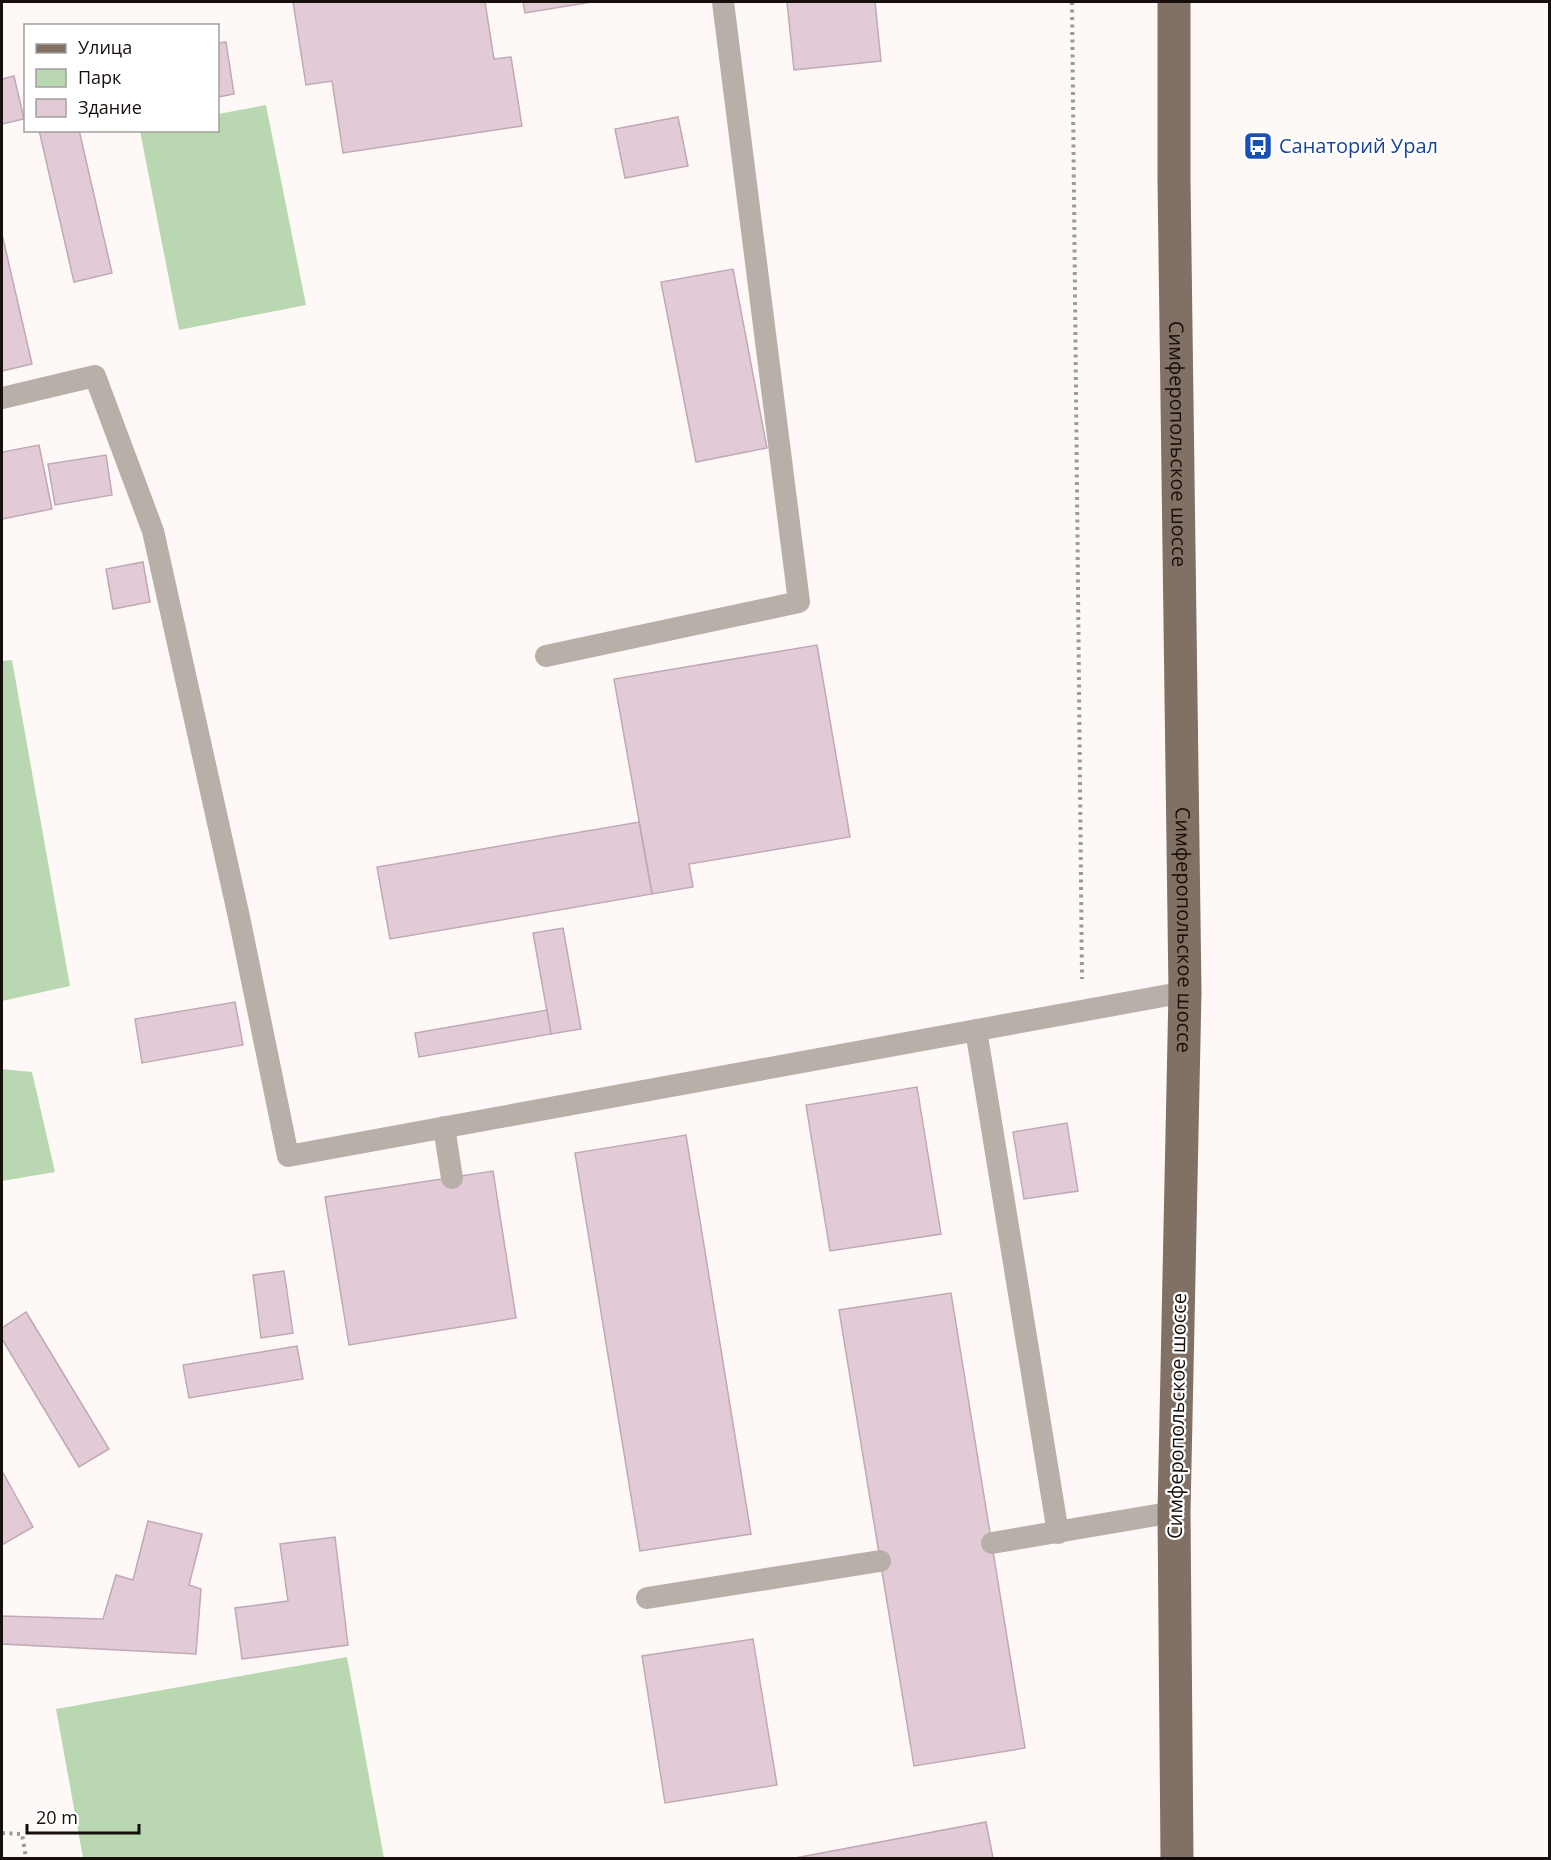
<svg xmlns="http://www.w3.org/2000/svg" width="1551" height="1860" font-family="'Open Sans',sans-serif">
<rect width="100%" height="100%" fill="#fef9f7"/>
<g fill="#b9d8b1">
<path d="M266 105 306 305 179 330 140 131 218 130V114Z"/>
<path d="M12 660 70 986 2 1001V661Z"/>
<path d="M2 1069 32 1072 55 1172 2 1181Z"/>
<path d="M347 1657 384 1858H83L56 1709Z"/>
</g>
<g fill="#e3cad7" stroke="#c1a8b5" stroke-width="1.5">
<path d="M293 2H485L494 59 511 57 522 126 343 153 332 81 306 85Z"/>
<path d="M523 2H592L525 13Z"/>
<path d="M787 2H875L881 61 794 70Z"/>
<path d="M226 42 234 94 218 97V43Z"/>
<path d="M14 76 24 119 2 124V79Z"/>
<path d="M678 117 688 166 625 178 615 129Z"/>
<path d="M39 130H79L112 273 74 282Z"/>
<path d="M2 234 32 364 2 371Z"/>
<path d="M733 269 767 448 696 462 661 282Z"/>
<path d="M39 445 52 509 2 519V452Z"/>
<path d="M106 455 112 495 55 505 48 464Z"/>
<path d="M143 562 150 602 113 609 106 569Z"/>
<path d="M817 645 850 837 689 864 693 887 652 894 614 679Z"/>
<path d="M639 822 652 894 390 939 377 867Z"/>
<path d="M563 928 581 1029 551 1034 533 933Z"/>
<path d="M235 1002 243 1045 142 1063 135 1019Z"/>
<path d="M547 1010 551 1034 419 1057 415 1033Z"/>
<path d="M917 1087 941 1234 830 1251 806 1105Z"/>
<path d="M1067 1123 1078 1191 1024 1199 1013 1132Z"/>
<path d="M686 1135 751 1534 640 1551 575 1153Z"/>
<path d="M493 1171 516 1318 349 1345 325 1197Z"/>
<path d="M284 1271 293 1333 261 1338 253 1275Z"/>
<path d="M951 1293 1025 1748 914 1766 839 1310Z"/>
<path d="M26 1312 109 1449 79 1467 2 1339V1328Z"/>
<path d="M297 1346 303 1379 189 1398 183 1365Z"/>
<path d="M2 1471 33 1527 2 1545Z"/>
<path d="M148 1521 202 1534 189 1585 201 1589 196 1654 2 1644V1616L103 1619 116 1575 133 1580Z"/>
<path d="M335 1537 348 1645 242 1659 235 1608 288 1601 280 1544Z"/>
<path d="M753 1639 777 1785 665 1803 642 1656Z"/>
<path d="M986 1822 993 1858H795Z"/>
</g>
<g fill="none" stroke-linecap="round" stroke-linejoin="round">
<g stroke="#9f9996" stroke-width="4" stroke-dasharray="3 4.5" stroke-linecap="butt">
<path d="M1072 2 1082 979"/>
<path d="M2 1833 22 1834 26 1858"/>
</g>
<g stroke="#b8afa8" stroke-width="22">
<path d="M2 398 95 376 153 531 239 917 288 1156 1185 992"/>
<path d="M546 656 799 602 723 2"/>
<path d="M976 1030 1058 1533"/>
<path d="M444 1127 452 1178"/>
<path d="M992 1543 1174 1512"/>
<path d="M647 1598 880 1561"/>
</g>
<path stroke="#817064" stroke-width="33" id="s1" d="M1174 2V179L1185 992 1174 1512 1177 1858"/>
</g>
<defs>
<g id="bus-square" transform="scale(1.5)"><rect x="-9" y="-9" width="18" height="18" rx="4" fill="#1a4fb4" stroke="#fff"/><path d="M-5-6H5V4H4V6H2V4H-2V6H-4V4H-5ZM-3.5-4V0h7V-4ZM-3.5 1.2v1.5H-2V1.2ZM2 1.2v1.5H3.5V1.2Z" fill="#fff"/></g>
</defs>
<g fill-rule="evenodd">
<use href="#bus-square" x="1258" y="146"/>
</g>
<g text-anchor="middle" stroke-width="4.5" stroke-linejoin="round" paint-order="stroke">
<g font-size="20" fill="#164399" stroke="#fff" text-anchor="start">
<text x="1279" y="153">Санаторий Урал</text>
</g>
<g font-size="20" fill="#170f0b" stroke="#fff">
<text dy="7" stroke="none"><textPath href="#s1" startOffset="442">Симферопольское шоссе</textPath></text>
<text dy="7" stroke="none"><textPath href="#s1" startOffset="928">Симферопольское шоссе</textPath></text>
<text transform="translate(1177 1416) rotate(-89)" y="7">Симферопольское шоссе</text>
</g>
</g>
<rect width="1551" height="1860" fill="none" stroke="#170f0b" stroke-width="6"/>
<rect x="24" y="24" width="195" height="108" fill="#ffffff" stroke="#a29f9d" stroke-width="1.5"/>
<rect x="36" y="44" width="30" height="9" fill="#817064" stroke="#a29f9d" stroke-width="1.5"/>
<text x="78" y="54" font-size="18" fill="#170f0b">Улица</text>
<rect x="36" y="69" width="30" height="18" fill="#b9d8b1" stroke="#a29f9d" stroke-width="1.5"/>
<text x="78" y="84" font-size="18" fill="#170f0b">Парк</text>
<rect x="36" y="99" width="30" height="18" fill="#e3cad7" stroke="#a29f9d" stroke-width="1.5"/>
<text x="78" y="114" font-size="18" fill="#170f0b">Здание</text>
<path d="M27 1824v9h112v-9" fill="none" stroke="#170f0b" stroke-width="3"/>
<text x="36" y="1824" font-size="18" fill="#170f0b" stroke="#ffffff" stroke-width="4.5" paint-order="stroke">20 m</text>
</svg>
